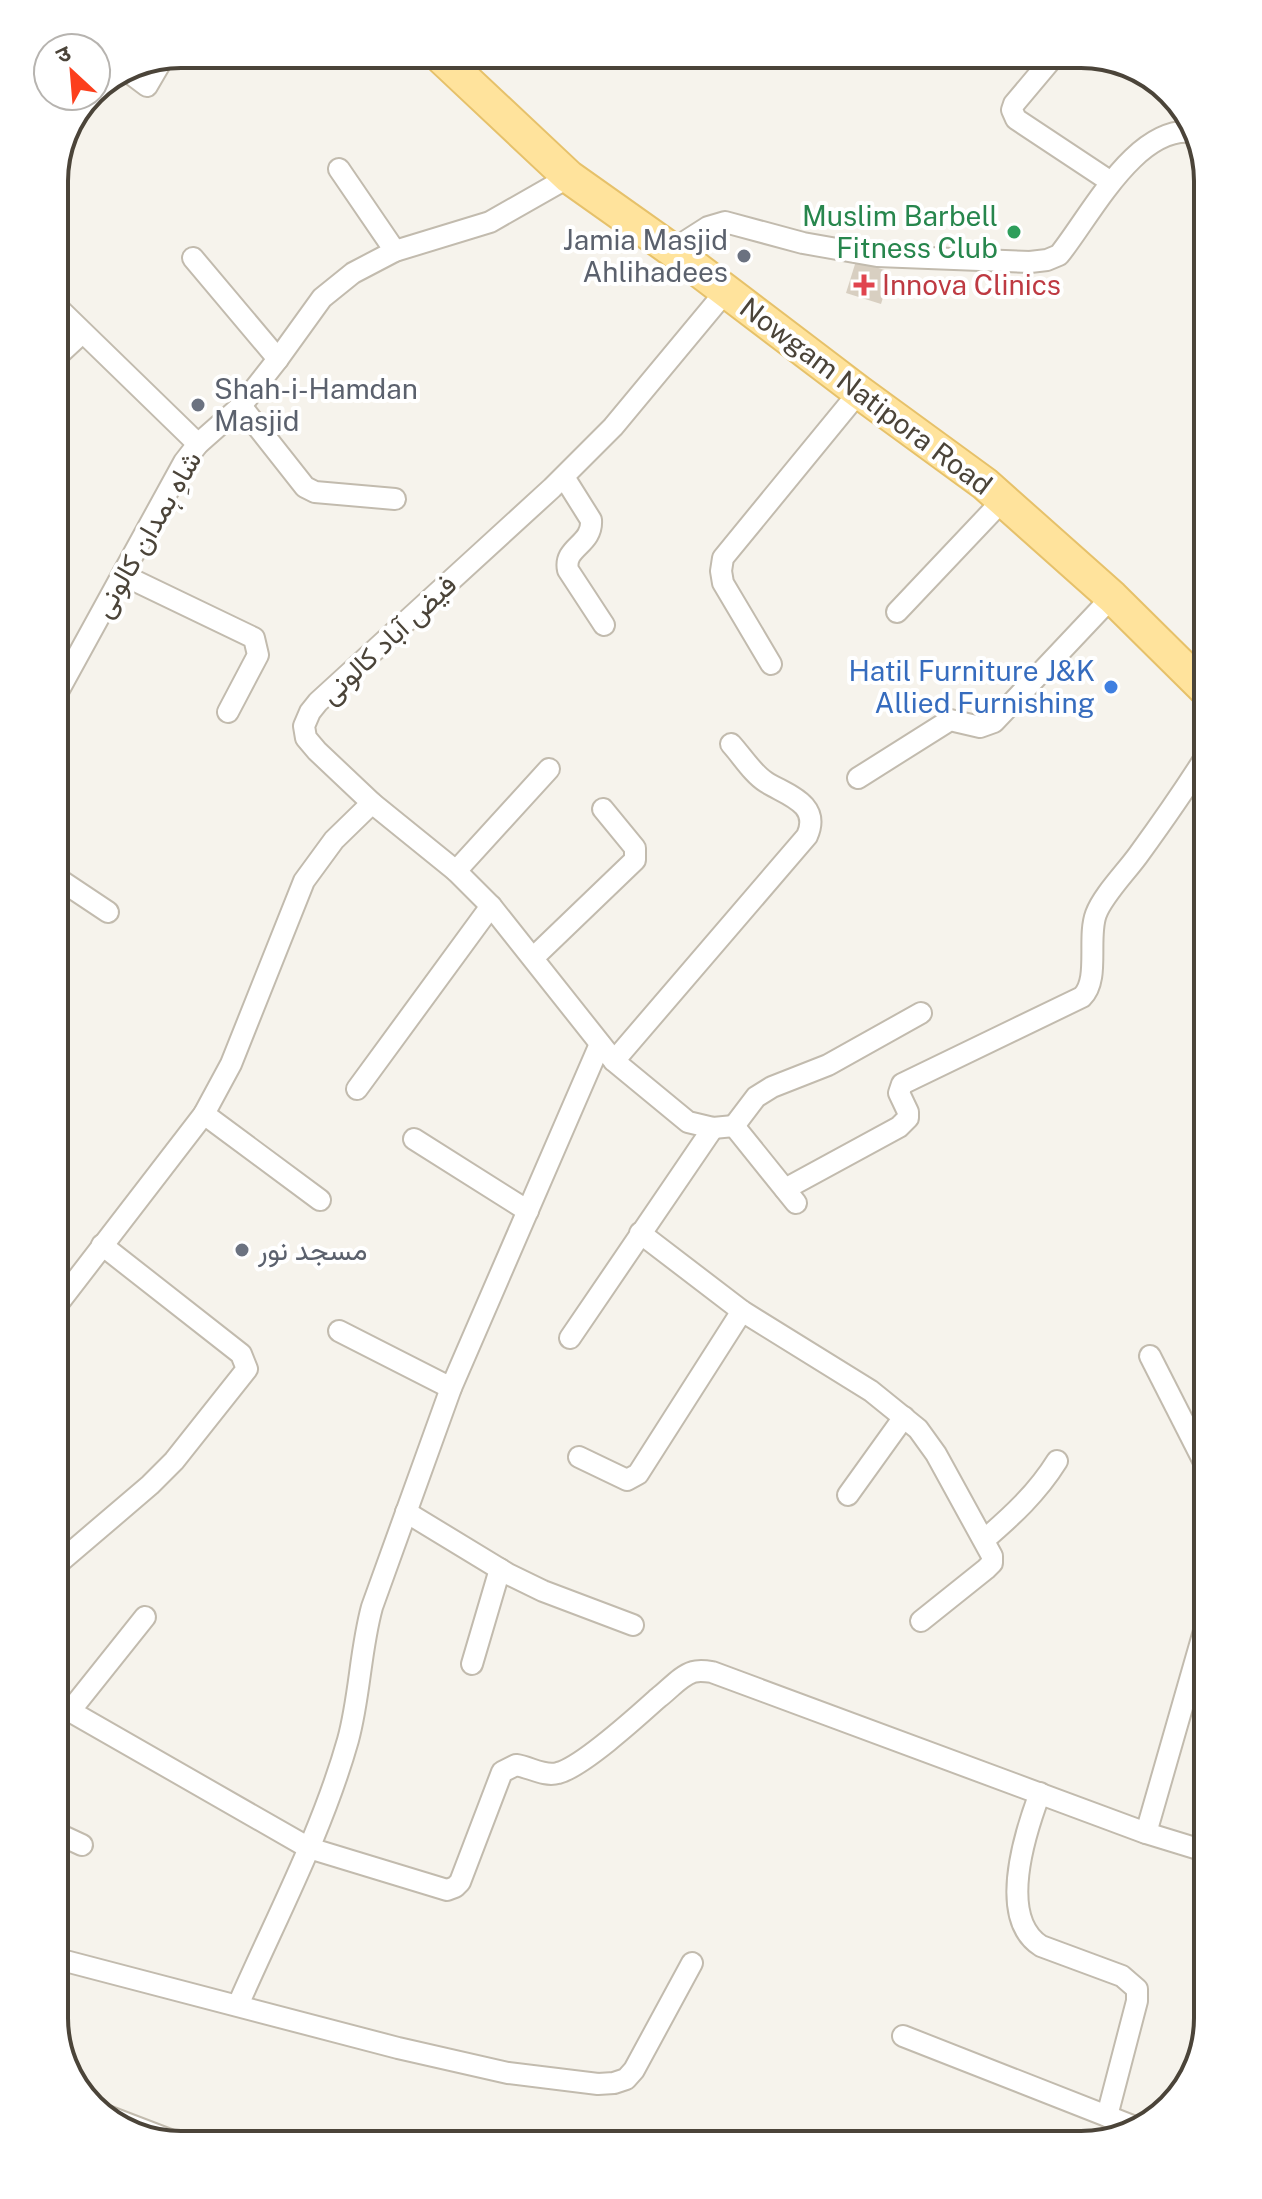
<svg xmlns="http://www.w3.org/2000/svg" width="1262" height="2199" font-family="'Public Sans',Vazirmatn,'Noto Sans Devanagari',sans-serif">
<rect width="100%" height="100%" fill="#f6f3ec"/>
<path fill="#d8cfc1" d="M856 261 891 272 881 304 846 293Z"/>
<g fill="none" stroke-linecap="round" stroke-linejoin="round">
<g stroke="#c2bbae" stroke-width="24">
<g id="street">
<path d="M1056 54 1014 104 1012 110 1016 119 1111 182"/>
<path d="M131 74 147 86 161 62"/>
<path d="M339 169 395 251"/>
<path d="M672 250 708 227 725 222 803 243 877 256 1030 262 1047 260 1059 255C1090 217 1138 120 1197 133"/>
<path d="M193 258 278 359"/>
<path d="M726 291 613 427 552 488 318 702 310 712 304 726 306 738 317 751 372 803 456 871 491 906 614 1061 688 1122 713 1128 734 1126"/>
<path d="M54 304 198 444"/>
<path d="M54 359 82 333"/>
<path d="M241 406 305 487 315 492 395 499"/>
<path d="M564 477 591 520C593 545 563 547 568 570L604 625"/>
<path d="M123 575 254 638 258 655 228 712"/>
<path d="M897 612 1003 500"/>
<path d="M771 664 723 583 721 571 723 558 859 392"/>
<path d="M54 699 184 462 198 444 241 406 278 359 322 298 353 273 395 251 490 222 569 177"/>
<path d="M858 778 950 720 980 727 994 722 1112 597"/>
<path d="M456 871 549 769"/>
<path d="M54 876 108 912"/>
<path d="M533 958 635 860V848L603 809"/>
<path d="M54 1052 57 1055"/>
<path d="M614 1061 807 836C822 803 784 794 766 782 753 774 742 756 731 744"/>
<path d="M357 1089 491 906"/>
<path d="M204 1114 320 1200"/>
<path d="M734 1126 756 1097 772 1087 828 1065 921 1013"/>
<path d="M734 1126 796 1203"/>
<path d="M414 1139 528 1211"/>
<path d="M785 1189 899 1127 908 1118V1112L899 1093 902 1084 1082 997C1100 980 1087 938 1096 914 1103 895 1127 871 1139 854 1163 821 1186 788 1208 753"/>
<path d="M640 1233 742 1311 871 1391 918 1429 936 1454 992 1556V1563L986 1569 921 1621"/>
<path d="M54 1309 204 1114 231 1064 304 881 334 840 372 803"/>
<path d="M339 1331 451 1388"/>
<path d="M570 1338 713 1128"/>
<path d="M1150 1356 1208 1470"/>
<path d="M579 1457 627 1480 638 1474 742 1311"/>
<path d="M848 1495 904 1417"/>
<path d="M406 1512 508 1574 543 1591 633 1625"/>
<path d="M984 1540C1012 1516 1037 1493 1057 1461"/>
<path d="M54 1567 150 1485 174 1461 247 1369 241 1354 102 1245"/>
<path d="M472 1664 500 1569"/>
<path d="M54 1702 309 1848 447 1890 455 1887 460 1882 502 1772 516 1765C530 1767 544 1777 558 1773 582 1767 638 1716 658 1698 669 1690 680 1676 693 1672 699 1670 706 1671 712 1672L1146 1833 1208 1852"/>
<path d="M70 1711 145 1617"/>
<path d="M1040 1793C1025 1833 997 1918 1041 1946L1122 1976 1137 1989V2001L1107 2116"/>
<path d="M54 1832 82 1845"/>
<path d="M1146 1833 1208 1617"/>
<path d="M54 1958 398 2048 508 2073 598 2084 614 2083 626 2079 634 2070 692 1963"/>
<path d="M238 2005C276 1918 322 1832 348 1740 360 1696 360 1651 372 1607L451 1388 600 1044"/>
<path d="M903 2036 1140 2129"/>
<path d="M102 2114 183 2145"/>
</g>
</g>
<g stroke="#e6c16a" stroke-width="36">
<path id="primary" d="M438 54 569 177 672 250 859 392 985 484 1112 597 1208 692"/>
</g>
<use href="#street" stroke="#fff" stroke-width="20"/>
<use href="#primary" stroke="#ffe39c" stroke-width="32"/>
</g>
<circle fill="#2e9e5b" stroke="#fff" stroke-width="3" cx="1014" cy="232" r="8"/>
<g fill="#6b7280" stroke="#fff" stroke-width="3">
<circle cx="744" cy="256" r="8"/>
<circle cx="198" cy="405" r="8"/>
<circle cx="242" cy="1250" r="8"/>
</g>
<path fill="#e0444e" stroke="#fff" stroke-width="3" d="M860 273h8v8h8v8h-8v8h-8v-8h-8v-8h8z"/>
<circle fill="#3f7fe0" stroke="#fff" stroke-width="3" cx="1111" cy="687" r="8"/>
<g text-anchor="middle" stroke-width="8" stroke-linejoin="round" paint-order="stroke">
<g font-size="28" fill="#27864d" stroke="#fff" text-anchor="end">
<text x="998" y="226">Muslim Barbell<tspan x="998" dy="32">Fitness Club</tspan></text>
</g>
<g font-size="28" fill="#5b616d" stroke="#fff" text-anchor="start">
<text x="728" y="250" text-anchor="end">Jamia Masjid<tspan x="728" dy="32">Ahlihadees</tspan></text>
<text x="214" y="399">Shah-i-Hamdan<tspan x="214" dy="32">Masjid</tspan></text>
<text x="258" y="1260">مسجد نور</text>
</g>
<g font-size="28" fill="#be3a42" stroke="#fff" text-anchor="start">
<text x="882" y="295">Innova Clinics</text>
</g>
<g font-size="28" fill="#4b4439" stroke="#fff">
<text transform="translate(866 396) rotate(37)" y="10">Nowgam Natipora Road</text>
<text transform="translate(147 534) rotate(-60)" y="10">شاہِ ہمدان کالونی</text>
<text transform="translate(388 639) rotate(-43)" y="10">فیض آباد کالونی</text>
</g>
<g font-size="28" fill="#366cbe" stroke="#fff" text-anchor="end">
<text x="1095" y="681">Hatil Furniture J&amp;K<tspan x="1095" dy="32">Allied Furnishing</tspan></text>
</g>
</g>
<path d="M0 0H1262V2199H0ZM181 68H1081A113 113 0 0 1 1194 181V2018A113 113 0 0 1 1081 2131H181A113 113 0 0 1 68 2018V181A113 113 0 0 1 181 68Z" fill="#fff" fill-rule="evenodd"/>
<path fill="none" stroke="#4b4439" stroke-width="4" d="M181 68H1081A113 113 0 0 1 1194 181V2018A113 113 0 0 1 1081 2131H181A113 113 0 0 1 68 2018V181A113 113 0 0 1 181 68Z"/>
<g transform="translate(72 72) rotate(334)"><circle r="38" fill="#ffffff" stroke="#b7b4b0" stroke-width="2"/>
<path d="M0-6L14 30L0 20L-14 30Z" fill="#fc3f1d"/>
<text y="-12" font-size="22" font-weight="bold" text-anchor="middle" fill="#4b4439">उ</text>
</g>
</svg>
